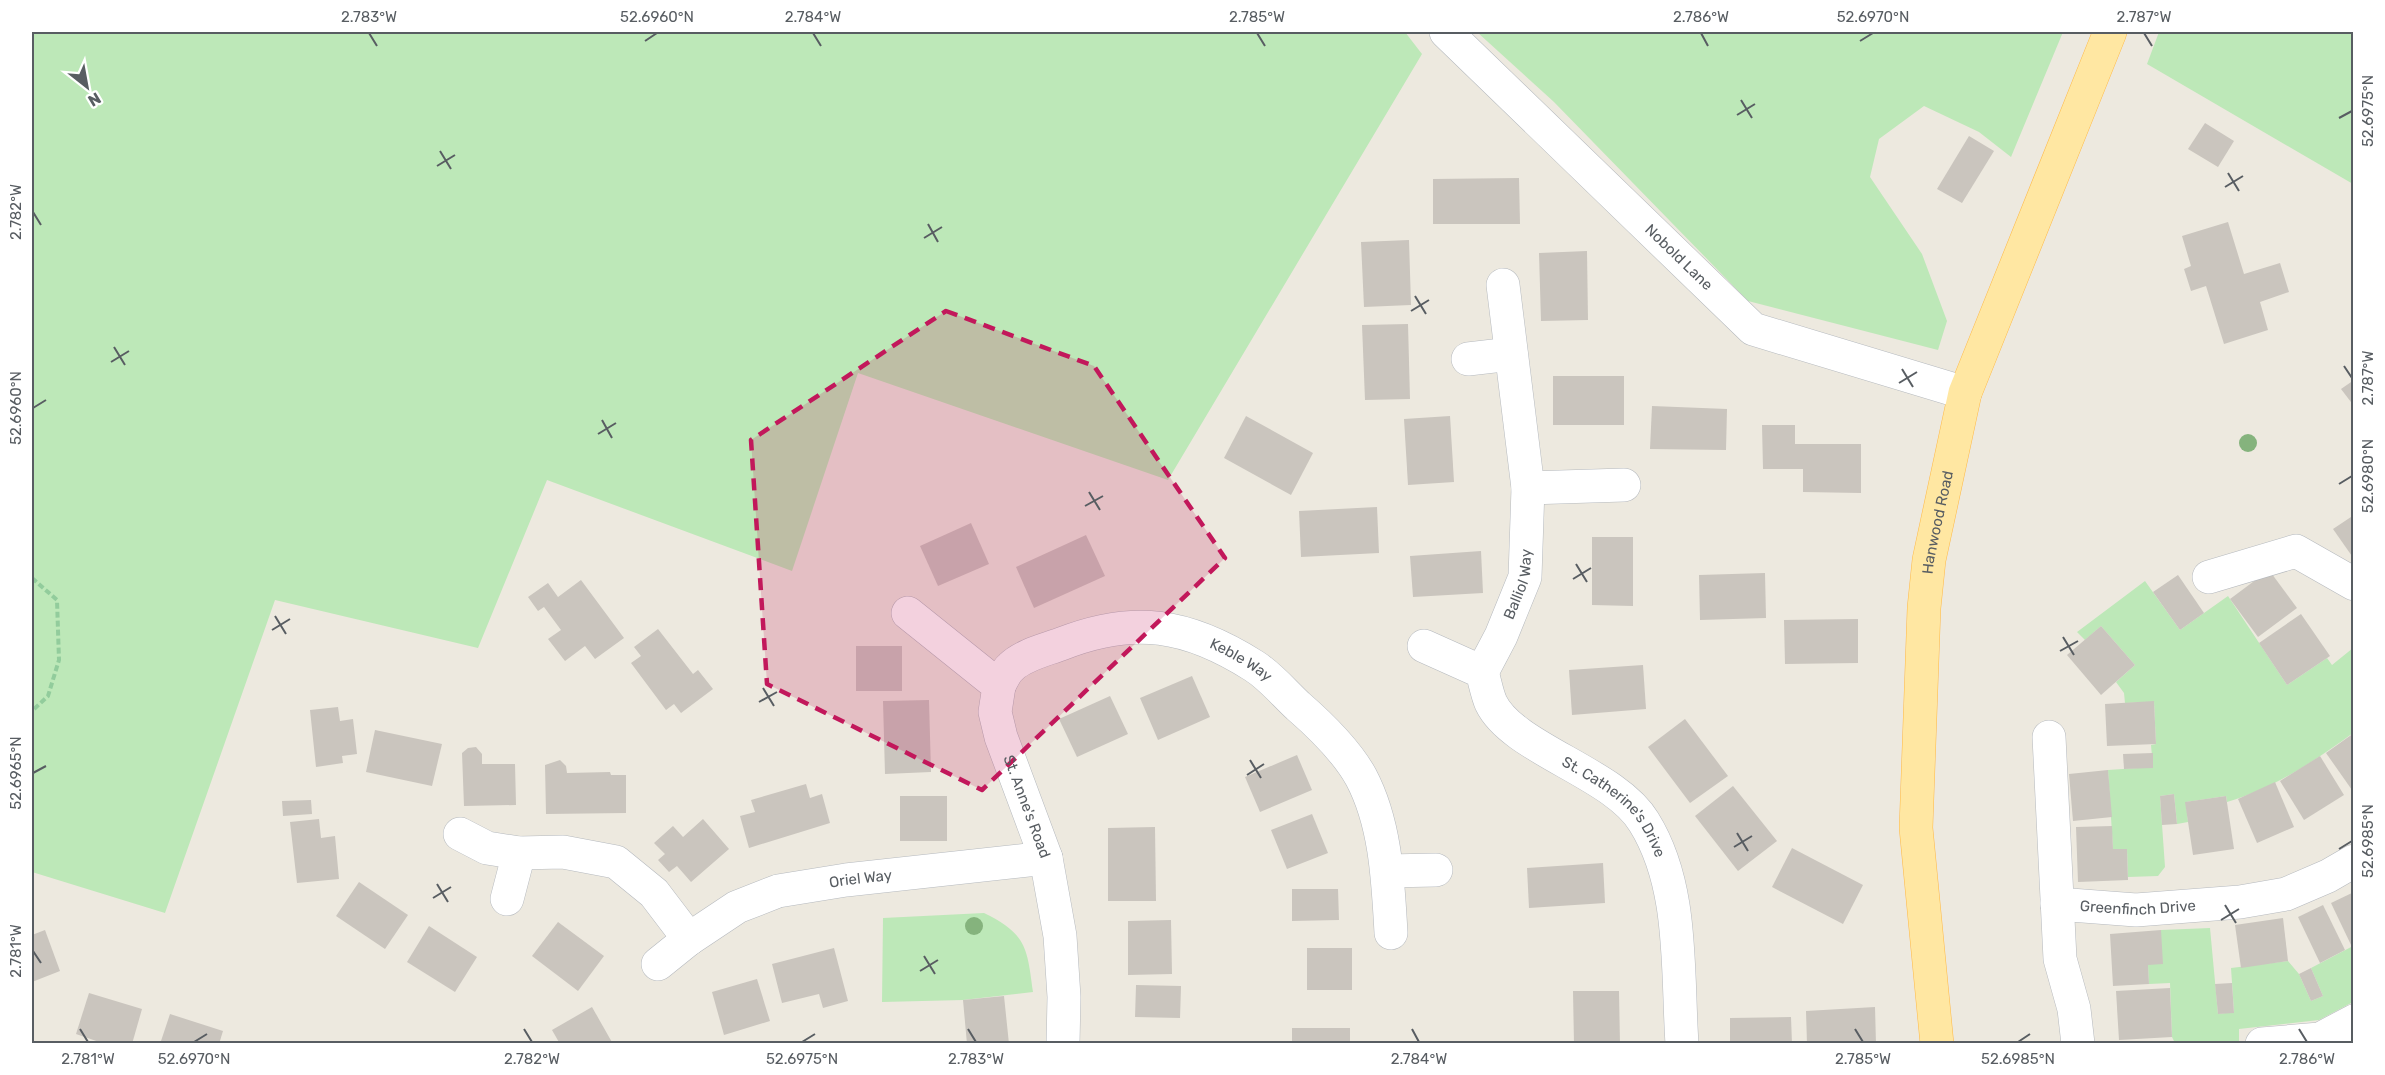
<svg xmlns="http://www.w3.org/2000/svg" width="2385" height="1075" font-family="Rubik,sans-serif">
<rect width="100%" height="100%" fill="#ede9df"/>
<g fill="#bde8b8">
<path d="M32 32H1405L1422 54 1168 480 858 373 792 571 547 480 478 648 275 600 165 913 32 872Z"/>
<path d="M1477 32H2063L2011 157 1979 132 1924 106 1879 139 1870 177 1922 254 1947 321 1938 350 1748 301 1554 102Z"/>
<path d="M2159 32H2353V184L2147 64Z"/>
<path d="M2145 581 2180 630 2228 596 2287 685 2327 658 2332 665 2353 648V733C2315 761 2274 788 2227 802L2226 796 2186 802 2188 822 2177 824 2174 794 2160 796 2165 867 2158 876 2128 877 2127 849H2113L2108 770 2153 767 2151 745 2156 744 2154 702 2125 703 2124 693 2116 682 2135 665 2101 626 2085 640 2077 632Z"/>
<path d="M984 913C1027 934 1027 948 1033 992L963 1000 882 1002 883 918Z"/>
<path d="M2210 928 2218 1014 2234 1012 2231 968 2288 961 2299 974 2311 1001 2323 996 2311 968 2353 946V1002L2319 1020 2239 1029V1043H2175L2172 1037 2170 983 2149 984 2148 965 2161 930Z"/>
</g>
<g fill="#cac5be">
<path d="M2205 123 2234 141 2218 167 2188 149Z"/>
<path d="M1969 136 1994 151 1962 203 1937 189Z"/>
<path d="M1519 178 1520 224H1433V179Z"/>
<path d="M2228 222 2244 274 2280 263 2289 292 2260 302 2268 330 2224 344 2206 286 2191 291 2184 269 2191 266 2182 236Z"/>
<path d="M1409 240 1411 305 1364 307 1361 242Z"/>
<path d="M1587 251 1588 320 1541 321 1539 253Z"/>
<path d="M1408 324 1410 399 1365 400 1362 325Z"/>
<rect x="1553" y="376" width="71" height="49"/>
<path d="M2354 380V406L2341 389Z"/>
<path d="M1652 406 1727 409 1726 450 1650 449Z"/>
<path d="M1246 416 1313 453 1291 495 1224 458Z"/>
<path d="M1450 416 1454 482 1408 485 1404 419Z"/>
<path d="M1762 425H1795V444H1861V493L1803 492V469H1763Z"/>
<path d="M1377 507 1379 553 1301 557 1299 511Z"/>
<path d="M2354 515V559L2333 529Z"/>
<path d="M971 523 989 564 938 586 920 546Z"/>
<path d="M1086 535 1105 576 1034 608 1016 567Z"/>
<path d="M1592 537H1633V606L1592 605Z"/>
<path d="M1481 551 1483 593 1413 597 1410 556Z"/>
<path d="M2269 570 2297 608 2258 637 2230 599Z"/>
<path d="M1765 573 1766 618 1700 620 1699 575Z"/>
<path d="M2178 575 2204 613 2180 630 2153 592Z"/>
<path d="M581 580 624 638 595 659 585 646 565 661 548 639 561 630 544 607 538 611 528 597 548 583 558 597Z"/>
<path d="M2301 614 2330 656 2287 685 2259 643Z"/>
<path d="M1858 619V663L1785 664 1784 620Z"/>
<path d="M2101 626 2135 665 2101 695 2067 655Z"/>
<path d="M658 629 693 674 698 670 713 689 681 713 674 704 666 710 631 663 641 656 634 647Z"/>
<rect x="856" y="646" width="46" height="45"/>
<path d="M1643 665 1646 709 1572 715 1569 670Z"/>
<path d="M1192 676 1210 717 1158 740 1140 698Z"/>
<path d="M1110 696 1128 734 1077 757 1059 719Z"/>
<path d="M929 700 931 772 885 774 883 701Z"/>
<path d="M2154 701 2156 744 2107 746 2105 704Z"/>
<path d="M338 707 340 721 353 719 357 754 342 756 343 763 316 767 310 710Z"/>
<path d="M1685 719 1728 776 1690 803 1648 747Z"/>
<path d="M375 730 442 744 432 786 366 772Z"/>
<path d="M2354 733V789L2352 790 2326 753Z"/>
<path d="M476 747 482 754V764H515L516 805 464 806 462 753 468 748Z"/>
<path d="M2153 753V768L2124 769 2123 754Z"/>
<path d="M1297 755 1312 790 1260 812 1245 777Z"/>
<path d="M2320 756 2344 795 2304 820 2280 781Z"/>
<path d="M560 760 566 766 567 773 610 772 611 775H626V813L546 814 545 765Z"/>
<path d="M2108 770 2112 817 2073 821 2069 774Z"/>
<path d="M2275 782 2294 827 2257 843 2238 799Z"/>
<path d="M806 784 810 798 822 794 830 823 749 848 740 816 755 812 751 800Z"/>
<path d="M1733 786 1777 841 1738 871 1695 816Z"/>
<path d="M2174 794 2177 824 2162 825 2160 796Z"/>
<rect x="900" y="796" width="47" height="45"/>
<path d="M2226 796 2234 849 2193 855 2185 802Z"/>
<path d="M311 800 312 814 283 816 282 801Z"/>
<path d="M1312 814 1328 853 1287 869 1271 830Z"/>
<path d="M319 819 321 838 335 836 339 879 297 883 290 822Z"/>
<path d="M703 819 729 849 691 882 677 866 669 872 658 860 665 854 654 843 673 826 683 837Z"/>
<path d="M2112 826 2113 849H2127L2128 880 2078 882 2076 827Z"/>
<path d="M1155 827 1156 901H1108V828Z"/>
<path d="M1792 848 1863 885 1843 924 1772 887Z"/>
<path d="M1603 863 1605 903 1529 908 1527 868Z"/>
<path d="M359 882 408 915 385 949 336 916Z"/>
<path d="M1292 889H1338L1339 920 1292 921Z"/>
<path d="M2354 892V946L2352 947 2331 903Z"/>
<path d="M2323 905 2345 950 2320 963 2298 917Z"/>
<path d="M2283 918 2288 961 2241 968 2235 925Z"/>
<path d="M1171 920 1172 974 1128 975V921Z"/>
<path d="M558 922 604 956 578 991 532 956Z"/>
<path d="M429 926 477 957 455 992 407 962Z"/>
<path d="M45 930 60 971 32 982V935Z"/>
<path d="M2161 930 2163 964 2148 965 2149 984 2113 986 2110 934Z"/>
<path d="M834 948 848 1001 823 1008 819 994 782 1003 772 964Z"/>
<rect x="1307" y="948" width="45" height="42"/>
<path d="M2311 968 2323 996 2311 1001 2299 974Z"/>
<path d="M757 979 770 1021 724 1035 712 992Z"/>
<path d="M2232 983 2234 1013 2218 1014 2215 984Z"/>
<path d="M1136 985 1181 986 1180 1018 1135 1017Z"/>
<path d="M2170 988 2172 1037 2119 1040 2116 991Z"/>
<path d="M1573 991H1619L1620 1044H1574Z"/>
<path d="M89 993 142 1009 132 1044H105L76 1034Z"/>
<path d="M1004 996 1009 1044H967L963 1000Z"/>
<path d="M592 1007 613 1044H560L552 1030Z"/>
<path d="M1875 1007 1876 1044H1807L1806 1011Z"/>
<path d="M170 1014 223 1031 219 1044H160Z"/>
<path d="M1791 1017 1792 1044H1730V1018Z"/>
<rect x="1292" y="1028" width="58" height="16"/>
</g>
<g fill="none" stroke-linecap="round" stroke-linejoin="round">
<g stroke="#b5b9be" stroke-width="34">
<g id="minor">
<path id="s1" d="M1446 32 1753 329 1965 393"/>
<path d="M1468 359 1511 354"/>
<path d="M1528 488 1624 485"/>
<path d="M2209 577 2296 551 2354 584"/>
<path id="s2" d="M908 613 999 686 995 712 1001 737 1046 858 1060 936 1064 997 1063 1044"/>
<path id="s3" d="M1424 646 1482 672C1485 682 1487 694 1491 703 1513 749 1615 773 1644 822 1684 886 1677 970 1682 1044"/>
<path id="s4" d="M1482 672 1501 636 1525 577 1528 488 1503 285"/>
<path id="s5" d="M999 686C1002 680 1006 671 1011 667 1023 655 1045 650 1061 644 1134 615 1188 624 1254 666 1270 676 1284 693 1298 706 1321 726 1346 750 1361 777 1386 824 1388 881 1391 933"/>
<path d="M2049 737 2060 959 2074 1009 2078 1044"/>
<path d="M460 834 487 848 519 853 563 852 616 862 654 893 689 939"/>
<path d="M1387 871 1436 870"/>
<path d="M507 899 519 853"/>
<path id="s6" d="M2057 904 2136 910 2240 902 2286 894 2328 876 2354 861"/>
<path id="s7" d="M658 964 689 939 737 907 778 891 846 880 1046 858"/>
<path d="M2262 1044 2320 1039 2354 1021"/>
</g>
</g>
<g stroke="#ffb946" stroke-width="34">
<g id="major">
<path id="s8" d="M1937 1044 1916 828 1924 608 1929 560 1965 393 2110 32"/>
</g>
</g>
<path stroke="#92cc9c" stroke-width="4" stroke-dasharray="6 3" stroke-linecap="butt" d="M32 578 57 600 59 660 48 696 32 711"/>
<use href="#minor" stroke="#fff" stroke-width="33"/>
<use href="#major" stroke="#ffe7a2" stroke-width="33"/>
</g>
<g fill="#85b37d">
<circle cx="2248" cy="443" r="9"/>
<circle cx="974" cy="926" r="9"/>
</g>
<path fill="#c2185b" fill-opacity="0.2" stroke="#c2185b" stroke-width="4.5" stroke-dasharray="12 8" stroke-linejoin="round" d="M946 311 1094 366 1225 558 982 790 767 684 751 440Z"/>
<path fill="none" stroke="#585d62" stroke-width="2" d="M369 33 377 46M813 33 821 46M1257 33 1265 46M1701 33 1708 46M2144 33 2152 46M645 41 657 33M1860 41 1873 33M1741 100 1752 118M1737 115 1755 104M2339 118 2352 111M440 151 451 169M437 166 455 155M2228 173 2239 191M2225 187 2243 176M33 212 41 225M928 224 938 242M924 238 942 227M1415 296 1426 314M1411 311 1429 300M114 347 125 365M111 362 129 351M2344 366 2352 378M1902 369 1913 387M1899 383 1917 372M33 408 46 400M602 420 612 438M598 434 616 423M2339 484 2352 476M1089 492 1100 510M1085 506 1103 496M1576 564 1587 582M1573 579 1591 568M275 616 286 634M272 630 290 619M2063 637 2074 655M2060 651 2078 641M763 688 774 706M759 702 777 692M1250 760 1261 778M33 773 46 766M1247 775 1264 764M1737 833 1748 851M1734 847 1752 836M2339 849 2352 841M437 884 448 902M433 898 451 887M2225 905 2236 923M2221 920 2239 909M33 951 41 963M924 956 935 974M920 971 938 960M80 1029 88 1042M524 1029 532 1042M968 1029 976 1042M1412 1029 1419 1042M1855 1029 1863 1042M2299 1029 2307 1042M194 1042 207 1034M802 1042 815 1034M2018 1042 2030 1034"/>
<g text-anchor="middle" stroke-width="4.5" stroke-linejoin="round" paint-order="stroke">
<g font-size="15" fill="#585d62" stroke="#fff">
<text dy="5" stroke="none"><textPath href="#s1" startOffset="324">Nobold Lane</textPath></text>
<text dy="5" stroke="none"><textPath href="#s8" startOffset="524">Hanwood Road</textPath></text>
<text dy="5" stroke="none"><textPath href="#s4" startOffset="96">Balliol Way</textPath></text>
<text dy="5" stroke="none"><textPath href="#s5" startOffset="267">Keble Way</textPath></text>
<text dy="5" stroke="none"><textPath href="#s2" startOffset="243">St. Anne's Road</textPath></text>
<text dy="5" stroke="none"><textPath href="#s3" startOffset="260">St. Catherine's Drive</textPath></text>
<text dy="5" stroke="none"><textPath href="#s7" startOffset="225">Oriel Way</textPath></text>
<text dy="5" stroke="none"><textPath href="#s6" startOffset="81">Greenfinch Drive</textPath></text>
</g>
</g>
<rect width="2385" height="1075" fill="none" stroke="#ffffff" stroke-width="66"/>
<g transform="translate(87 87) rotate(149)" stroke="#ffffff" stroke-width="4.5" paint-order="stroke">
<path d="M0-4.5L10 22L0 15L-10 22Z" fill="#585d62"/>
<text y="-9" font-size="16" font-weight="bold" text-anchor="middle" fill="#585d62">N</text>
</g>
<rect x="33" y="33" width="2319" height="1009" fill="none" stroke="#585d62" stroke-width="2"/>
<g font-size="15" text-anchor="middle" fill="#585d62">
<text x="369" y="22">2.783°W</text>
<text x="657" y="22">52.6960°N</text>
<text x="813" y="22">2.784°W</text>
<text x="1257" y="22">2.785°W</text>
<text x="1701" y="22">2.786°W</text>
<text x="1873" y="22">52.6970°N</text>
<text x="2144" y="22">2.787°W</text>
<text transform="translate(2368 111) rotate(-90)" y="5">52.6975°N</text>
<text transform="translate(16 212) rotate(-90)" y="5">2.782°W</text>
<text transform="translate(2368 378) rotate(-90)" y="5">2.787°W</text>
<text transform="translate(16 408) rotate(-90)" y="5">52.6960°N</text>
<text transform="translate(2368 476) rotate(-90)" y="5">52.6980°N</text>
<text transform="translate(16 773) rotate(-90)" y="5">52.6965°N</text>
<text transform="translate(2368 841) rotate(-90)" y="5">52.6985°N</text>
<text transform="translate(16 951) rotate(-90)" y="5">2.781°W</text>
<text x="88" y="1064">2.781°W</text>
<text x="194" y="1064">52.6970°N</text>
<text x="532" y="1064">2.782°W</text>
<text x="802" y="1064">52.6975°N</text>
<text x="976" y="1064">2.783°W</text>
<text x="1419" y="1064">2.784°W</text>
<text x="1863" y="1064">2.785°W</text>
<text x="2018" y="1064">52.6985°N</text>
<text x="2307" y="1064">2.786°W</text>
</g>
</svg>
